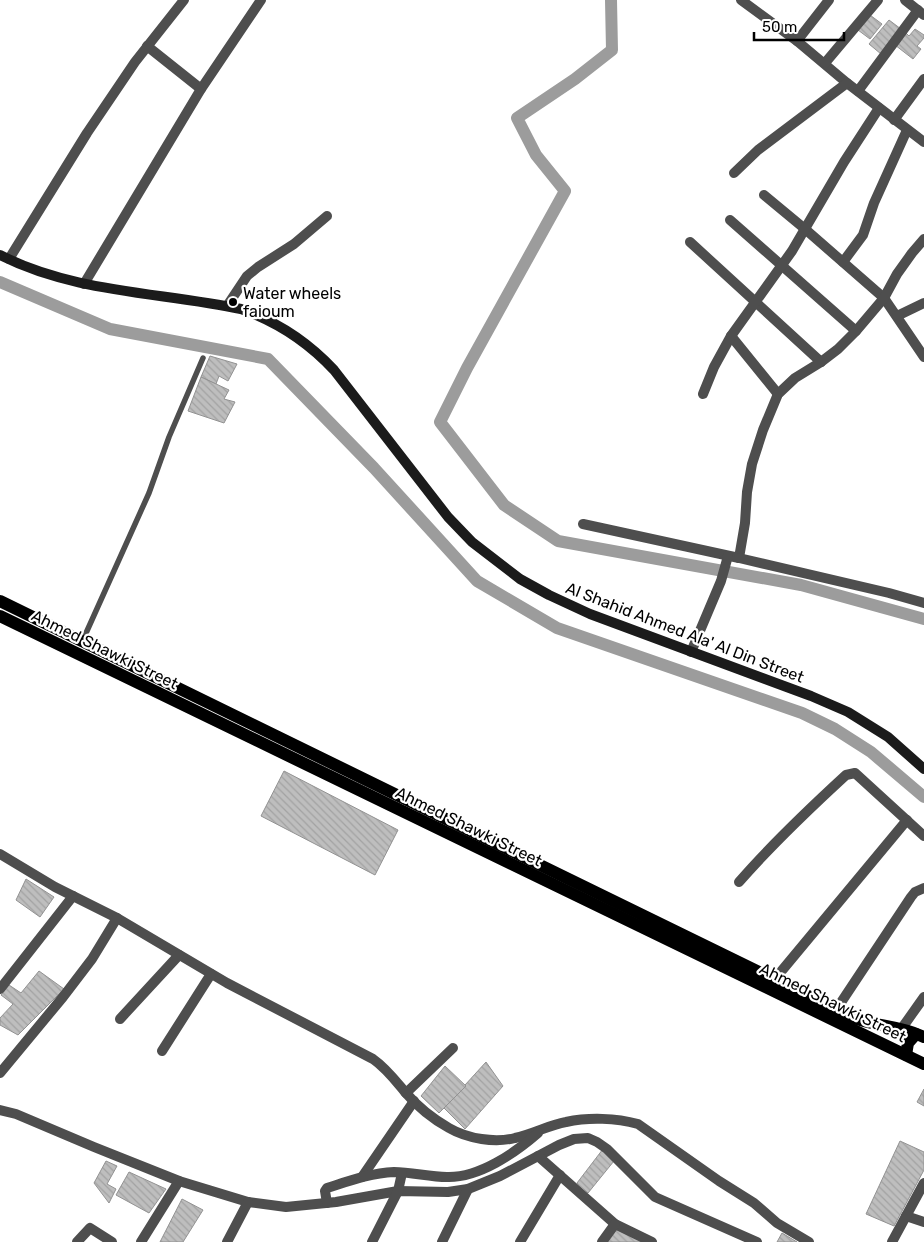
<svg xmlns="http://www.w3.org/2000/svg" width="924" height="1242" font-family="Rubik,sans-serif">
<defs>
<pattern id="building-back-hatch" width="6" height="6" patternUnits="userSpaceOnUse" patternTransform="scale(1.25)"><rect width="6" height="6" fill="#bebebe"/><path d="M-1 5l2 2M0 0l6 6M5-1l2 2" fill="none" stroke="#a2a2a2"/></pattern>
</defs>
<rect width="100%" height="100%" fill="#fff"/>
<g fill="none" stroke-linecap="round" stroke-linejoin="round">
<g stroke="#9c9c9c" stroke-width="12">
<path d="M611 0 612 50 575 79 517 118 536 155 565 191 467 368 440 422 504 505 558 541 801 585 924 619"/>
<path d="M0 282 110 329 268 359 374 468 477 581 557 628 802 713 835 729 871 752 924 797"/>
</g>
</g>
<g fill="url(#building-back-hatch)" stroke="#929292">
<path d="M870 15 882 24 870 39 858 30Z"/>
<path d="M889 20 901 29 881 54 869 44Z"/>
<path d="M915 29 924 35V38L917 46 921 49 913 59 895 45 905 32 909 36Z"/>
<path d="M210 356 237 364 228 381 219 376 216 384 201 377Z"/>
<path d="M201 377 229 390 224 399 235 402 224 423 188 411Z"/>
<path d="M284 771 398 830 375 875 261 816Z"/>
<path d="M26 879 54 897 40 917 16 900Z"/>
<path d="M39 971 64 989 18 1035 0 1025V1018L13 1004 1 995 9 985 21 993Z"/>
<path d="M486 1062 503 1086 465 1129 444 1108Z"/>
<path d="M445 1066 466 1086 439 1113 421 1096Z"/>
<path d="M924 1089V1106L917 1102Z"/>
<path d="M900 1141 924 1152V1170L894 1226 866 1214Z"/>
<path d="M603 1149 614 1161 588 1193 577 1183Z"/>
<path d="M106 1161 117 1166 107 1184 116 1189 109 1203 94 1183Z"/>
<path d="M129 1172 166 1189 149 1213 116 1195Z"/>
<path d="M182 1199 203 1210 183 1242H160Z"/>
<path d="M616 1229 644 1242H607Z"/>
<path d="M782 1233 797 1242H777Z"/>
</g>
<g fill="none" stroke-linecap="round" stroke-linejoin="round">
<path stroke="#4e4e4e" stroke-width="5.5" d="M82 642 149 493 169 437 203 358"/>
<g stroke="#4e4e4e" stroke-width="10">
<path d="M741 0 797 41 847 83 924 142"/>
<path d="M905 0 924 15"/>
<path d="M797 41 829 0"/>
<path d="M147 46 201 89"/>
<path d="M825 63 878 0"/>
<path d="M858 91 918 10"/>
<path d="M894 120 924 79"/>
<path d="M734 173 758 150 847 83"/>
<path d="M764 195 805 229 884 298 924 357"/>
<path d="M730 220 856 331"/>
<path d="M690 242 821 362"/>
<path d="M9 259 87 133 135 62 184 0"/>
<path d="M843 262 863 235 874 203 907 130"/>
<path d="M84 284 201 89 261 0"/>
<path d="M227 306 247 276 258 267 294 244 327 216"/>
<path d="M897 316 924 303"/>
<path d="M731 336 778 394"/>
<path d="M703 394 714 367 731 336 792 251 844 162 879 108"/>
<path d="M583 524 739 558 745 523 747 492 752 464 763 430 778 394 795 378 821 362 838 349 856 331 884 298 897 274 912 253 924 239"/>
<path d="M691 652 721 581 728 556"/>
<path d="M0 854 55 887 117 918 227 983 373 1059C386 1068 395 1080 405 1092 417 1106 433 1119 449 1128 468 1139 495 1143 515 1138 533 1134 549 1125 566 1122 589 1117 616 1118 638 1124L719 1181 754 1203 777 1223 809 1242"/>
<path d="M739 882C772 844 809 809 846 775L855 773 924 836"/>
<path d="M774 980 907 820"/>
<path d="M0 989 73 896"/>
<path d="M836 1010 911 897 915 892 924 888"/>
<path d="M120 1019 179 955"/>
<path d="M902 1028 924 997"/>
<path d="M162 1051 211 974"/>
<path d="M0 1073 63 997 92 959 117 918"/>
<path d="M406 1093 453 1048"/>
<path d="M0 1110 16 1114 94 1147 179 1181 248 1202 286 1207 336 1202 398 1191 448 1192 468 1189 500 1176 559 1145 574 1139 588 1138 597 1142 607 1149 655 1197 757 1242"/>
<path d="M538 1156 615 1224 652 1242"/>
<path d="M362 1177 414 1101"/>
<path d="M327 1203 325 1191 327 1188C349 1181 371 1173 394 1172 412 1172 429 1177 447 1177 479 1178 515 1153 538 1133"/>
<path d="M906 1216 924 1222"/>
<path d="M77 1242 90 1228 112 1242"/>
<path d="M141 1242 179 1181"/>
<path d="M227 1242 248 1202"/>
<path d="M372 1242 398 1191 402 1173"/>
<path d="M442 1242 468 1189"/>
<path d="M520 1242 560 1175"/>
<path d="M602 1242 615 1224"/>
<path d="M892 1242 924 1183"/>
</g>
<path stroke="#4e4e4e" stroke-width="10" d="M739 558 889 593 924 603"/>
<path stroke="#1b1b1b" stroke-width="10" d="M0 255C74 293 161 292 241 309 278 322 307 341 334 370L448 517 472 542 520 579 549 595 590 614 811 696 848 712 888 737 924 769"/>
<g stroke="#000" stroke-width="12">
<path d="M0 601 851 1017C876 1027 899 1025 924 1037"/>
<path d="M0 616 924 1064"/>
<path d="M906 1055 908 1043 916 1034"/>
</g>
</g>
<circle fill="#000" stroke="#fff" stroke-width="2" cx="233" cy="302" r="5"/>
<g text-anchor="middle" stroke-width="4.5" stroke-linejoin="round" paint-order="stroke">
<g font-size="16" fill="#000" stroke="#fff" text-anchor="start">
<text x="243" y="299">Water wheels<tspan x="243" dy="18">faioum</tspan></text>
</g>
<g font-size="16" fill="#000" stroke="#fff">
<text transform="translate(685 632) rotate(21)" y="6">Al Shahid Ahmed Ala' Al Din Street</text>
<text transform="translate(105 649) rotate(26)" y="6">Ahmed Shawki Street</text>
<text transform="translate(469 826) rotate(26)" y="6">Ahmed Shawki Street</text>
<text transform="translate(833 1002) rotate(26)" y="6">Ahmed Shawki Street</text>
</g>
</g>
<path d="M754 32v8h90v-8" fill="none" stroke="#000000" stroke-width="2.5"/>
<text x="762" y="32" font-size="15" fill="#000000" stroke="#ffffff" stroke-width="4" paint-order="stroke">50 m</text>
</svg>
